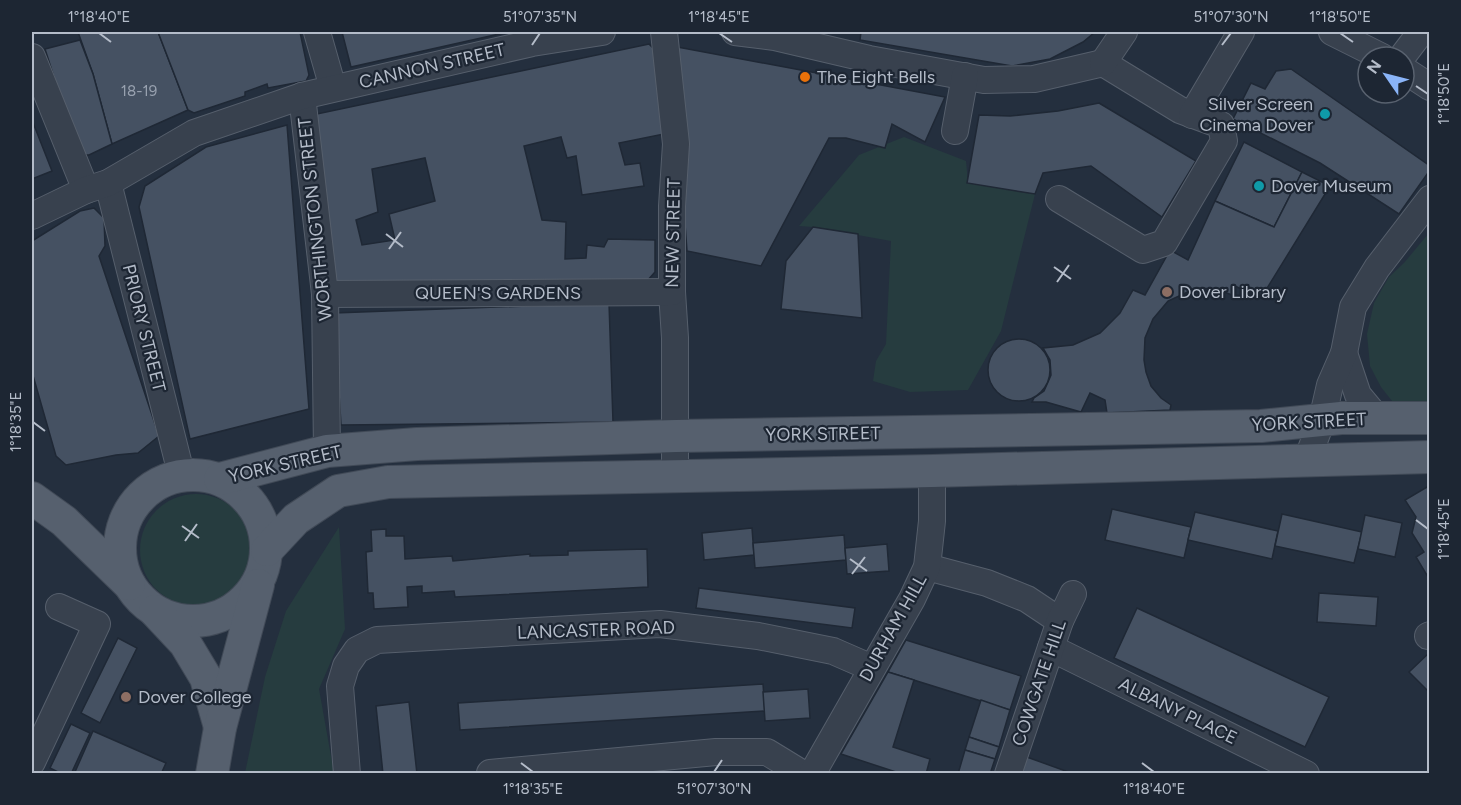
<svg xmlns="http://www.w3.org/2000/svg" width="1461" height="805" font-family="Figtree,sans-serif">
<rect width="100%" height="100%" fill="#242f3e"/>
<g fill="#263c3f">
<path d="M904 137 966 161 968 183 1035 194 1001 331 968 390 910 392 873 381 876 361 886 344 891 241 813 227 799 226 859 155Z"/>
<path d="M1429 233V405L1392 401 1381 387 1370 366 1367 334 1374 303 1389 277 1404 263Z"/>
<circle cx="196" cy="550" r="56"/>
<path d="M339 527 345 629 319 689 334 773H245L265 677 286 611Z"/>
</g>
<g fill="#455162" stroke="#1f2835" stroke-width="1.5" fill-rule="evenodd">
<path d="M78 32H158L188 110 112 144 93 74Z"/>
<path d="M158 32H300L309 75 306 81 268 88 267 84 245 92V96L194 113 188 110Z"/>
<path d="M342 32H508L351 67Z"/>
<path d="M861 32H1095L1083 42 1050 59 1012 66 860 40Z"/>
<path d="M80 40 93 74 112 144 89 155H79L45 49Z"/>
<path d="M649 44 658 53 669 133 619 143 625 165 640 163 644 186 582 195 576 156 567 158 561 137 524 146 542 220 566 222 565 259 586 258 587 245 604 247 608 239 655 240V272L647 281 335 291 312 115ZM425 158 435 201 389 214 395 240 362 245 356 220 378 212 372 169Z"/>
<path d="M672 46 945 97 925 142 892 124 885 148 846 138H829L761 266 687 251Z"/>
<path d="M1291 69 1430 166V170L1399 214 1320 163 1233 119 1251 83 1265 89 1276 71Z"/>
<path d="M1099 103 1196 161 1162 217 1091 166 1043 173 1035 194 967 183 979 115 1010 116 1058 111Z"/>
<path d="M32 120 52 171 32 179Z"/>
<path d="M287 125 309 409 190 439 139 207 145 186 206 147Z"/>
<path d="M1244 142 1302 172 1274 227 1215 201Z"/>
<path d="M1302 172 1330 186 1261 298 1235 286 1232 295 1219 290 1203 288 1192 290 1168 301 1153 319 1145 338 1144 360 1146 372 1151 386 1161 398 1171 405 1170 410 1107 413 1105 400 1090 393 1081 412 1046 402H1032L1034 398 1044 391 1051 375 1050 360 1043 348 1073 345 1100 333 1120 313 1133 290 1145 295 1170 250 1188 260 1215 201 1274 227Z"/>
<path d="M94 208 104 218 105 246 99 256 159 436 138 453 116 455 66 465 56 456 32 372V241L80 211Z"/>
<path d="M813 227 858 234 862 318 781 309 786 261Z"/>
<path d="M609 303 613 422 341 425 334 313Z"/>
<circle cx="1019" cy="370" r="31"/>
<path d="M1427 487 1430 491V576L1428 577 1416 557 1424 552 1412 533 1416 517 1405 500Z"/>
<path d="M1112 509 1191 527 1184 558 1105 540Z"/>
<path d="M1195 512 1278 531 1272 559 1188 540Z"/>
<path d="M1282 514 1362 532 1354 563 1275 546Z"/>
<path d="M1365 515 1402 523 1395 557 1358 549Z"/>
<path d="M752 528 754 555 704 560 702 533Z"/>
<path d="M386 529V536H404L405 559 452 556 453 561 530 554V556L568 555V551L647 549 648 587 455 597 454 591 422 593V586L407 587 408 607 374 609 373 593H368L366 552 372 551 371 530Z"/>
<path d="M844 535 846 560 755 568 753 543Z"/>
<path d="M887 544 889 571 847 574 845 548Z"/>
<path d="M699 588 855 608 852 628 696 608Z"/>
<path d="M1319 593 1378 597 1376 626 1317 622Z"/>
<path d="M1137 608 1329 697 1305 747 1114 658Z"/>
<path d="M118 638 137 648 100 723 81 713Z"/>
<path d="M906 640 1021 676 1010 710 888 672Z"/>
<path d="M1430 652V693L1409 672Z"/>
<path d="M888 672 914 680 893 747 930 759 926 774H902L841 754Z"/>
<path d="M763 684 765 711 460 730 458 703Z"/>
<path d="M808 689 810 718 765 721 763 692Z"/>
<path d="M981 700 1010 710 999 747 969 737Z"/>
<path d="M409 702 417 774H383L376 706Z"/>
<path d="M71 724 90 733 71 774H62L50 768Z"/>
<path d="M93 731 166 763 161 774 75 772Z"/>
<path d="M969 737 999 747 995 759 965 750Z"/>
<path d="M965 750 995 759 990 774H958Z"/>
<path d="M1024 756 1074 774H1018Z"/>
</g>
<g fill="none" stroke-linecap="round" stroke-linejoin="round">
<g stroke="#565f6c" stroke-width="28">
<g id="minor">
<path d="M317 32 333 88"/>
<path d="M664 32 676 144 672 206V292L675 338V474"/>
<path d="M735 32 775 37 869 59 984 80 1034 79 1103 63 1180 110 1221 125 1224 141 1164 243 1143 250 1059 199"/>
<path d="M1332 32 1382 57"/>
<path d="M32 57 86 190"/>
<path d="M1402 57 1421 32"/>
<path d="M1103 63 1124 32"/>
<path d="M1404 70 1430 87"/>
<path d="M302 96 325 294 327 451"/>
<path d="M1192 115 1241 32"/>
<path d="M955 131 965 76"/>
<path d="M108 183 181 473"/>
<path d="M32 216 86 190 108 183 194 133 302 96 532 43 602 32"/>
<path d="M325 294 672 292"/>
<path d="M1344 353 1358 395 1378 419"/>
<path d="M1307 460 1322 420 1330 385 1344 353 1353 307 1377 268 1430 199"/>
<path d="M927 567 987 583 1027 599 1060 621"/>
<path d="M1428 636 1430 635"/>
<path d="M1051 648 1306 774"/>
<path d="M32 762 97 624 59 607"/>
<path d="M490 773 716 752H767L803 774"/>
<path d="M347 774 340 686 346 666 357 650 377 640 660 624 758 636 833 651 872 668"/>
<path d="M812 774 912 599 927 567 932 521V471"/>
<path d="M1008 774 1060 621 1073 594"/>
</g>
</g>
<g stroke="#414a57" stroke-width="34">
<g id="major">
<circle cx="193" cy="548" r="73"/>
<path d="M220 479 327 451 417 444 676 436 1261 426 1341 418H1430"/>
<path d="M32 498 64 521 129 584"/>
<path d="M267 550 296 519 338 491 388 482 932 471 1430 457"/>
<path d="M155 611 185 643 206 678 220 727"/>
<path d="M212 774 220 728 258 585"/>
</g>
</g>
<use href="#minor" stroke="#38414e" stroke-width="26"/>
<use href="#major" stroke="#56606e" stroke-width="32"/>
</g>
<path fill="none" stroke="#b4bcc9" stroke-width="2" d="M99 33 111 42M719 33 732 42M1340 33 1353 42M532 45 540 33M1222 45 1231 33M1416 86 1428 94M386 234 403 247M389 249 401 232M1054 267 1071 279M1057 282 1069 265M33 422 45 431M1416 520 1428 529M182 526 199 538M185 541 197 524M850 559 867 571M852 574 865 557M521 763 533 772M1142 763 1154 772M714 772 722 760"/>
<circle fill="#e8710a" stroke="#1d2633" stroke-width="2" cx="805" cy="77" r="6"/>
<g fill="#0f9aa8" stroke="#1d2633" stroke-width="2">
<circle cx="1325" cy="114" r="6"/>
<circle cx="1259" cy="186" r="6"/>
</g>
<g fill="#8d6e63" stroke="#1d2633" stroke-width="2">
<circle cx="1167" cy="292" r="6"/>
<circle cx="126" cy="697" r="6"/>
</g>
<g text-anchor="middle" stroke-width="4.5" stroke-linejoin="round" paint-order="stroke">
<g font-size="15" fill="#98a1af">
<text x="139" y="96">18-19</text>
</g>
<g font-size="18" fill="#b4bcc9" stroke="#1d2633">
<text transform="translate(432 66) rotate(-13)" y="6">CANNON STREET</text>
<text transform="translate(315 219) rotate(-96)" y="6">WORTHINGTON STREET</text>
<text transform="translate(673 233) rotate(-89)" y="6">NEW STREET</text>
<text x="498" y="299">QUEEN'S GARDENS</text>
<text transform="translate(144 328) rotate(76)" y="6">PRIORY STREET</text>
<text transform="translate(1309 422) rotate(-3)" y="6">YORK STREET</text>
<text transform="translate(823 434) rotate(-1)" y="6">YORK STREET</text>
<text transform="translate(285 464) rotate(-13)" y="6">YORK STREET</text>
<text transform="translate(893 628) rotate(-61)" y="6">DURHAM HILL</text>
<text transform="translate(596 630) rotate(-2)" y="6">LANCASTER ROAD</text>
<text transform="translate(1039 683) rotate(-71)" y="6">COWGATE HILL</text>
<text transform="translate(1178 711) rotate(26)" y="6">ALBANY PLACE</text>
</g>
<g font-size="18" fill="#b4bcc9" stroke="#1d2633" text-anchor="start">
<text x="817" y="83">The Eight Bells</text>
<text x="1313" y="110" text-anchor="end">Silver Screen<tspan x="1313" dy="21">Cinema Dover</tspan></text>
<text x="1271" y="192">Dover Museum</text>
<text x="1179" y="298">Dover Library</text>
<text x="138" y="703">Dover College</text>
</g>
</g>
<rect width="1461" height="805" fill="none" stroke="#1d2633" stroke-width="66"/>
<g transform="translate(1386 75) rotate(305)"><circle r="28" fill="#1d2633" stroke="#59626f" stroke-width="1.5"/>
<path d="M0-4.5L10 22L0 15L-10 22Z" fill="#8ab4f8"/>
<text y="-9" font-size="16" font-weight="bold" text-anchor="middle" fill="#b4bcc9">N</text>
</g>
<rect x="33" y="33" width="1395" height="739" fill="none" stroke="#b4bcc9" stroke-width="2"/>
<g font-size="15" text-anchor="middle" fill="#b4bcc9">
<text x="99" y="22">1°18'40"E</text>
<text x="540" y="22">51°07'35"N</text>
<text x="719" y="22">1°18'45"E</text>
<text x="1231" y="22">51°07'30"N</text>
<text x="1340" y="22">1°18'50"E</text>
<text transform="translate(1444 94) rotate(-90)" y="5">1°18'50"E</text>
<text transform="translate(16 422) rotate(-90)" y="5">1°18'35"E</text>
<text transform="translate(1444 529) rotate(-90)" y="5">1°18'45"E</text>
<text x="533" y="794">1°18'35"E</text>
<text x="714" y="794">51°07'30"N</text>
<text x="1154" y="794">1°18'40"E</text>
</g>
</svg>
